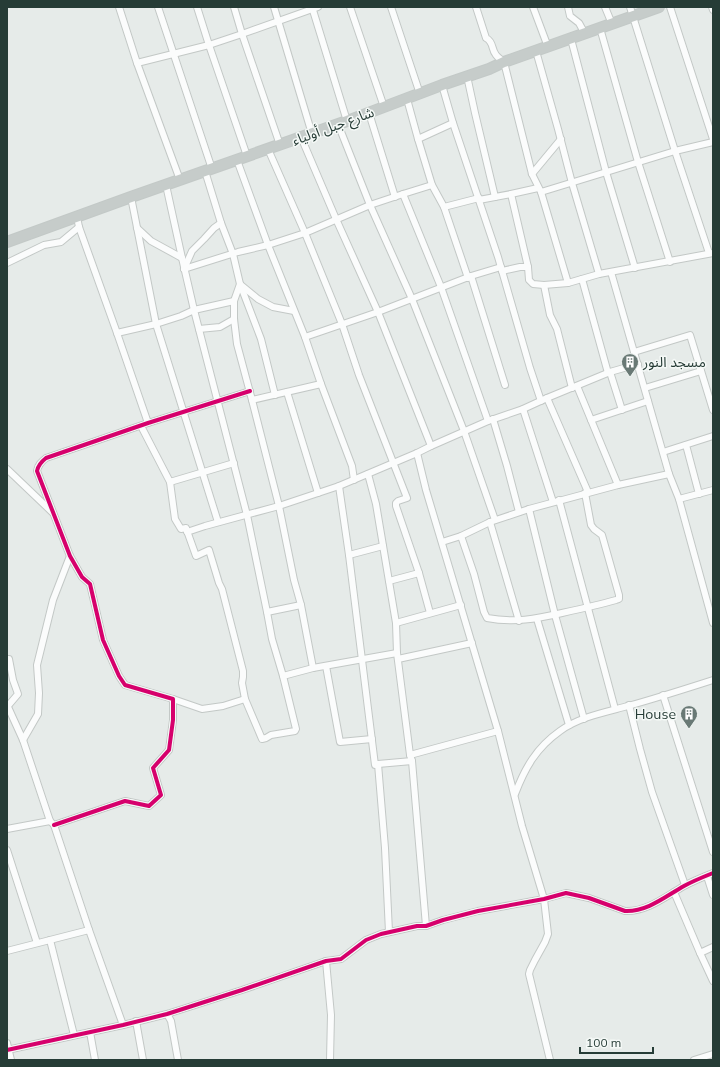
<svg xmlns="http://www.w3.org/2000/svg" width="720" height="1067" font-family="Mulish,'Noto Sans Arabic',sans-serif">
<rect width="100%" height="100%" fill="#e6ebe9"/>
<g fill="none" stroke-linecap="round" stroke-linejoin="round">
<g stroke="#c3c8c6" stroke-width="8">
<g id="minor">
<path d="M119 7 137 63 180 180"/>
<path d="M158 7 212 169"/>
<path d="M197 7 209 45 247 156"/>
<path d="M234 7 242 34 280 145"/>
<path d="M274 7 312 134"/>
<path d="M312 7 347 121"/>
<path d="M350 7 384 107"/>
<path d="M391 7 420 94"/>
<path d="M476 7 486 38C494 42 491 49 496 55 498 58 502 60 504 62L532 174 541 192 568 283"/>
<path d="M533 7 548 47"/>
<path d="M568 7 570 16 579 23 585 34"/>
<path d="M605 7 612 24"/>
<path d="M630 7 675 151 709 253"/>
<path d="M670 7 713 139"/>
<path d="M712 7 713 10"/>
<path d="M600 28 638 162 670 262"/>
<path d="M571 39 606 172 635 268"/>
<path d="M536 51 558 129 572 183 599 274"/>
<path d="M137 63 209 45 242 34 318 7"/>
<path d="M467 76 475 113 495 197"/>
<path d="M442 85 453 123 498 257 530 368 541 401"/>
<path d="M407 99 418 139 432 185 444 207 468 278"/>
<path d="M369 113 395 197"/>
<path d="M338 124 370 205 412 299 464 431 495 520"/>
<path d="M301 137 336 219 378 312 431 446"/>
<path d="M418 139 453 123"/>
<path d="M268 149 305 233 342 324 359 375 407 498 398 501 396 503V506L419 573 430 613"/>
<path d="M237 160 268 245 305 337 321 384 352 466 354 480"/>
<path d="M205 171 221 223 233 254 240 284 234 301V319L237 344 252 400 279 506 294 580 301 605 313 668"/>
<path d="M532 174 561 139"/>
<path d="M166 185 182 258 194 310 247 515 267 612 272 639 283 676 313 668 397 653"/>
<path d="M541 192 675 151 713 142"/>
<path d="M403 194 441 287 488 421"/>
<path d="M511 194 528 267 529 280 533 284 544 285 568 283 599 274 713 253"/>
<path d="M131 197 156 324 218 522"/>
<path d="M479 200 511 194 538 188"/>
<path d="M444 207 479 198"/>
<path d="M77 217 79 227 117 333 148 423"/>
<path d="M137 228 151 241 182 258"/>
<path d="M7 263 44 245 61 242 79 227"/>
<path d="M184 269 238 252 268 245 305 233 370 205 403 194 432 185"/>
<path d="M184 269 192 251 204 239 214 228 221 223"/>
<path d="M502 271 520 267H528"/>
<path d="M611 272 669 474 679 499 713 623"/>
<path d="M471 276 505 385"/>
<path d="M582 279 608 373"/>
<path d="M240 284 261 339 275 395"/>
<path d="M241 285 258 299 273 307 294 311"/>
<path d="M544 285 550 315 557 329 572 388"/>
<path d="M199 329 220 327 234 319"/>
<path d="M117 333 156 324 181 316 194 310 234 301"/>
<path d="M305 337 378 312 471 276 501 267"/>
<path d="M634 352 690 335 713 410"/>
<path d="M610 372 622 410"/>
<path d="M577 386 618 485"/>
<path d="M645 388 701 371"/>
<path d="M287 392 318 493"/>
<path d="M547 398 588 492"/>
<path d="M252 400 321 384"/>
<path d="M523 409 553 502"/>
<path d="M493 419 507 466 519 512"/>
<path d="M591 420 648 401"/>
<path d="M141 426 170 482 234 463"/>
<path d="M686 445 699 494"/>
<path d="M663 452 713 436"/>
<path d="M417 453 426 490 498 731 522 826 544 899 548 934 545 942 535 960 530 970 529 974 550 1060"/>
<path d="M7 469 52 512"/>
<path d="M368 474 376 504 396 623 397 653 410 755 412 761 426 926"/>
<path d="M170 482 175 519 181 529 186 528 196 556 209 550 219 583 222 589 243 671V677L242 683 245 699"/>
<path d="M339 486 349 555 375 765 378 764 385 848 389 932"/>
<path d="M679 499 713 490"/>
<path d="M559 500 615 709"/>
<path d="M529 509 555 615 584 719"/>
<path d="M490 522 519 621"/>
<path d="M187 532 205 526 279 506 339 486 417 453 431 446 488 421 523 409 547 398 610 372 638 364"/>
<path d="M461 536 474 574 484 612 487 618C514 623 536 619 562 613 580 609 598 605 616 600L619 599V595L602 535 594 529 591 525 585 493"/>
<path d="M442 542 461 536 490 522 529 509 618 485 669 474"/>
<path d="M349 555 383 546"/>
<path d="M389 581 419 573"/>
<path d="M267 612 301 605"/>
<path d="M537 619 569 725"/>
<path d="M396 623 461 605"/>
<path d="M7 659H9L13 680 18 694 7 707"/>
<path d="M398 659 472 643"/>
<path d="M326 666 340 742 372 739"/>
<path d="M663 695 713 852"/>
<path d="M173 699 202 709 223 706 245 699 262 739 266 738 271 735 295 731 296 729 283 676"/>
<path d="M629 705 640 749 652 792 685 885"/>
<path d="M8 707 23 740 50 821 54 825 89 930 123 1025"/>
<path d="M23 740 38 714 39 693 37 665 53 600 70 556"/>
<path d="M410 755 498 731"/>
<path d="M378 764 412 761"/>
<path d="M515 794C525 768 536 748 560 731 579 717 606 712 628 706 657 698 685 689 713 680"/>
<path d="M54 825 125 801 149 806 161 795 153 768 169 750 173 720V699L125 685 119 676 103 640 90 584 82 577 70 556 37 471C38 465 41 462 46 458L148 423 250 391"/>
<path d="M7 829 50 821"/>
<path d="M7 850 37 943"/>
<path d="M707 876 713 895"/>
<path d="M674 892 700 953 713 981"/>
<path d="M50 940 74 1035"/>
<path d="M7 951 89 930"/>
<path d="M700 953 713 947"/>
<path d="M326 961 331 1015 330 1060"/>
<path d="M167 1014 171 1021 178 1060"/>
<path d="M136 1021 143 1060"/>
<path d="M90 1032 95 1060"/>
<path d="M7 1043 11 1060"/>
<path d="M7 1050 123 1025 167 1014 242 990 326 961 341 959 366 940 381 934 417 926H426L443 920 478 911 544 899 566 893 589 898 625 911C647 912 666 896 684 886 693 881 703 877 713 873"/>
<path d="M694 1060 713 1054"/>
</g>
</g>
<g stroke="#c3c9c7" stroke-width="12">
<path id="trunk" d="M7 242 131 197 347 121 442 85 489 69 504 62 659 7"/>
</g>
<use href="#minor" stroke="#fbfcfc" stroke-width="6"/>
<use href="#trunk" stroke="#c6ccca" stroke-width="10"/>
<g stroke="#f5f9f7" stroke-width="6">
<g id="cycleway">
<path d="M54 825 125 801 149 806 161 795 153 768 169 750 173 720V699L125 685 119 676 103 640 90 584 82 577 70 556 37 471C38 465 41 462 46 458L148 423 250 391"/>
<path d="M7 1050 123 1025 167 1014 242 990 326 961 341 959 366 940 381 934 417 926H426L443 920 478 911 544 899 566 893 589 898 625 911C647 912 666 896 684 886 693 881 703 877 713 873"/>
</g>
</g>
<use href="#cycleway" stroke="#d6006c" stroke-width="4"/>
</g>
<defs>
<g id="building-pin" transform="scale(0.9)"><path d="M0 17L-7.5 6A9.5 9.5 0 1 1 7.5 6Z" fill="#697975" stroke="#f5f9f7"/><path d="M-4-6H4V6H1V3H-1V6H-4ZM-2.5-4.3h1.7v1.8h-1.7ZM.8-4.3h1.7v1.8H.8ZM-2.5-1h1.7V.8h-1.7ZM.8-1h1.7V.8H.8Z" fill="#fff"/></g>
</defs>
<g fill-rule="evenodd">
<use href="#building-pin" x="630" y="362"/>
<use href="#building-pin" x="689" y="714"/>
</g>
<g text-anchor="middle" stroke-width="3" stroke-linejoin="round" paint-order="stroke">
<g font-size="14" fill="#263c36" stroke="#f5f9f7">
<text transform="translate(333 126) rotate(-20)" y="5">شارع جبل أولياء</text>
</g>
<g font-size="14" fill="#263c36" stroke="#f5f9f7" text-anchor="start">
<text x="643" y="367">مسجد النور</text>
<text x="676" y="719" text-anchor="end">House</text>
</g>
</g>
<rect width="720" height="1067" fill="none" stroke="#263c36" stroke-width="16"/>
<path d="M580 1047v6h73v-6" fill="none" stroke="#263c36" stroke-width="2"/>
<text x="586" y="1047" font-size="12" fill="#263c36" stroke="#f5f9f7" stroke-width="3" paint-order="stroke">100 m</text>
</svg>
